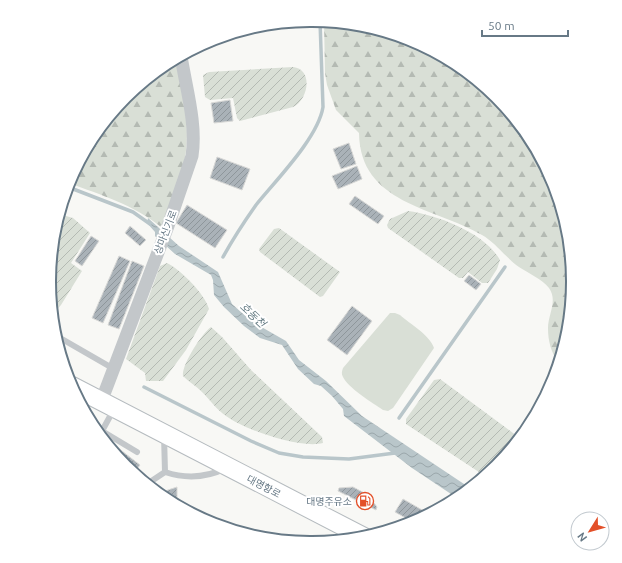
<svg xmlns="http://www.w3.org/2000/svg" width="622" height="563" font-family="Ubuntu,'Noto Sans KR',sans-serif">
<defs>
<pattern id="forest-firs" width="22" height="20" patternUnits="userSpaceOnUse"><rect width="22" height="20" fill="#d9dfd6"/><path d="M5 1l3.5 6h-7zM16 11l3.5 6h-7z" fill="#b4bab3"/></pattern>
<pattern id="garden-furrows" width="10" height="10" patternUnits="userSpaceOnUse"><rect width="10" height="10" fill="#d9dfd6"/><path d="M-1 1l2-2M0 10L10 0M9 11l2-2" fill="none" stroke="#b4bab3"/></pattern>
<pattern id="water-waves" width="16" height="10" patternUnits="userSpaceOnUse"><rect width="16" height="10" fill="#b9c6ca"/><path d="M0 5q4-4 8 0t8 0" fill="none" stroke="#9aa6aa"/></pattern>
<pattern id="building-hatch" width="6" height="6" patternUnits="userSpaceOnUse"><rect width="6" height="6" fill="#aab2b8"/><path d="M-1 1l2-2M0 6l6-6M5 7l2-2" fill="none" stroke="#8e969b"/></pattern>
</defs>
<rect width="100%" height="100%" fill="#f8f8f5"/>
<path fill="#d9dfd6" d="M390 313H395L400 315C410 324 430 335 434 348L393 408 388 411 383 410C373 403 348 388 343 377 341 374 342 371 343 368Z"/>
<g fill="url(#forest-firs)">
<path d="M324 21 362 25 411 40 456 64 496 97 529 136 553 182 568 231 572 282 567 333 558 362C551 352 548 341 548 328 548 314 558 301 549 288 542 279 528 273 519 267 506 258 496 243 482 235 434 207 360 204 359 133L336 110 327 85 325 73Z"/>
<path d="M176 59C182 92 192 129 184 163 179 184 169 206 161 227 134 205 101 195 69 183 88 135 130 83 176 59Z"/>
</g>
<g fill="url(#garden-furrows)">
<path d="M293 67C314 69 308 101 293 107L240 121 237 118 233 98 210 100 205 97 203 75 209 72Z"/>
<path d="M408 211C438 215 485 233 500 260L497 269 488 283H482L468 272 463 278H459L388 228 387 225 390 219Z"/>
<path d="M59 214 73 218 90 233 71 263 82 271 61 305 53 314C49 280 50 247 59 214Z"/>
<path d="M279 228 340 272 323 296 320 297 260 252 259 249 274 229Z"/>
<path d="M167 263C181 270 205 294 209 309L186 350 163 381H146L145 373 126 359 160 266Z"/>
<path d="M211 327 222 337 251 370 322 437 323 443C300 449 245 430 226 416 217 410 210 400 202 392 196 386 189 382 183 376 181 366 202 333 211 327Z"/>
<path d="M440 379 517 436 518 440 496 467 485 476 406 424V419L434 380Z"/>
</g>
<path fill="url(#water-waves)" d="M148 218 179 246 218 272 232 304 251 321 286 341 299 360 326 381 362 416 470 488 457 498 412 468 344 416 343 409 332 396 321 386 314 384 298 369 282 345 260 338 244 326 224 307 214 295 213 280 211 275 175 254 155 236V232L147 223Z"/>
<g fill="none" stroke-linecap="round" stroke-linejoin="round">
<g stroke="#b9c6ca" stroke-width="3.5">
<path d="M68 187 133 212 150 224"/>
<path d="M223 257C233 239 244 222 256 205 276 180 318 138 323 107L320 21"/>
<path d="M144 387 251 441 279 453 303 457 349 459 395 453"/>
<path d="M399 418 505 267"/>
</g>
</g>
<g fill="url(#building-hatch)" stroke="#d9d9d7">
<path d="M230 100 233 121 214 123 211 103Z"/>
<path d="M349 143 356 164 341 169 333 149Z"/>
<path d="M217 157 250 169 242 190 210 178Z"/>
<path d="M357 166 362 179 338 189 332 176Z"/>
<path d="M355 196 384 216 378 224 349 204Z"/>
<path d="M187 205 227 230 215 248 176 223Z"/>
<path d="M130 226 146 240 140 246 125 233Z"/>
<path d="M91 236 99 241 82 266 75 261Z"/>
<path d="M119 256 130 261 103 323 92 318Z"/>
<path d="M132 261 144 266 119 329 108 325Z"/>
<path d="M469 275 481 284 476 290 464 281Z"/>
<path d="M352 306 372 321 347 355 327 340Z"/>
<path d="M113 444 140 465 134 473 126 466 110 447Z"/>
<path d="M177 487V505L159 493Z"/>
<path d="M353 487 368 495 377 507 376 510 338 491 339 488Z"/>
<path d="M403 499 429 514 413 522 395 512Z"/>
</g>
<g fill="none" stroke-linecap="round" stroke-linejoin="round">
<g stroke="#b5bbbf" stroke-width="20">
<path id="secondary" d="M72 386 364 537"/>
</g>
<g stroke="#c3c7ca" stroke-width="6">
<path d="M55 335 114 369"/>
<path d="M94 427 102 431 114 409"/>
<path d="M102 431 137 452"/>
<path d="M165 472C186 479 206 478 226 468"/>
<path d="M147 484 165 472 164 435"/>
</g>
<path stroke="#c3c7ca" stroke-width="13" d="M101 402 168 226 192 156C197 124 186 88 181 56"/>
<use href="#secondary" stroke="#fff" stroke-width="18"/>
</g>
<defs>
<g id="fuel-ring" transform="scale(0.9)"><circle r="9.5" fill="#fff" stroke="#e35029" stroke-width="1.5"/><path d="M-5.5-6h7V0h2V4h1.3V-2.5L3-4.5l.8-.8L6-3V5H2.5V1h-1V6h-7ZM-4.2-4.7v3.2H.2V-4.7Z" fill="#e35029"/></g>
</defs>
<g fill-rule="evenodd">
<use href="#fuel-ring" x="365" y="501"/>
</g>
<g text-anchor="middle" stroke-width="4" stroke-linejoin="round" paint-order="stroke">
<g font-size="10" fill="#677986" stroke="#fff">
<text transform="translate(165 232) rotate(-69)" y="4">상마신기로</text>
<text transform="translate(264 486) rotate(28)" y="4">대명항로</text>
</g>
<g font-size="10" fill="#677986" stroke="#fff" text-anchor="end">
<text x="352" y="505">대명주유소</text>
</g>
<g font-size="11" font-style="italic" fill="#637a82" stroke="#fff">
<text transform="translate(253 315) rotate(43)" y="4">호동천</text>
</g>
</g>
<path d="M0 0H622V563H0ZM310 27H312A254 254 0 0 1 566 281V282A254 254 0 0 1 312 536H310A254 254 0 0 1 56 282V281A254 254 0 0 1 310 27Z" fill="#fff" fill-rule="evenodd"/>
<path fill="none" stroke="#677986" stroke-width="2" d="M310 27H312A254 254 0 0 1 566 281V282A254 254 0 0 1 312 536H310A254 254 0 0 1 56 282V281A254 254 0 0 1 310 27Z"/>
<g transform="translate(590 531) rotate(233)"><circle r="19" fill="#ffffff" stroke="#c2c9cf"/>
<path d="M0-3L7 15L0 10L-7 15Z" fill="#e35029"/>
<text y="-6" font-size="11" font-weight="bold" text-anchor="middle" fill="#677986">N</text>
</g>
<path d="M482 30v6h86v-6" fill="none" stroke="#677986" stroke-width="2"/>
<text x="488" y="30" font-size="12" fill="#677986" stroke="#ffffff" stroke-width="3" paint-order="stroke">50 m</text>
</svg>
